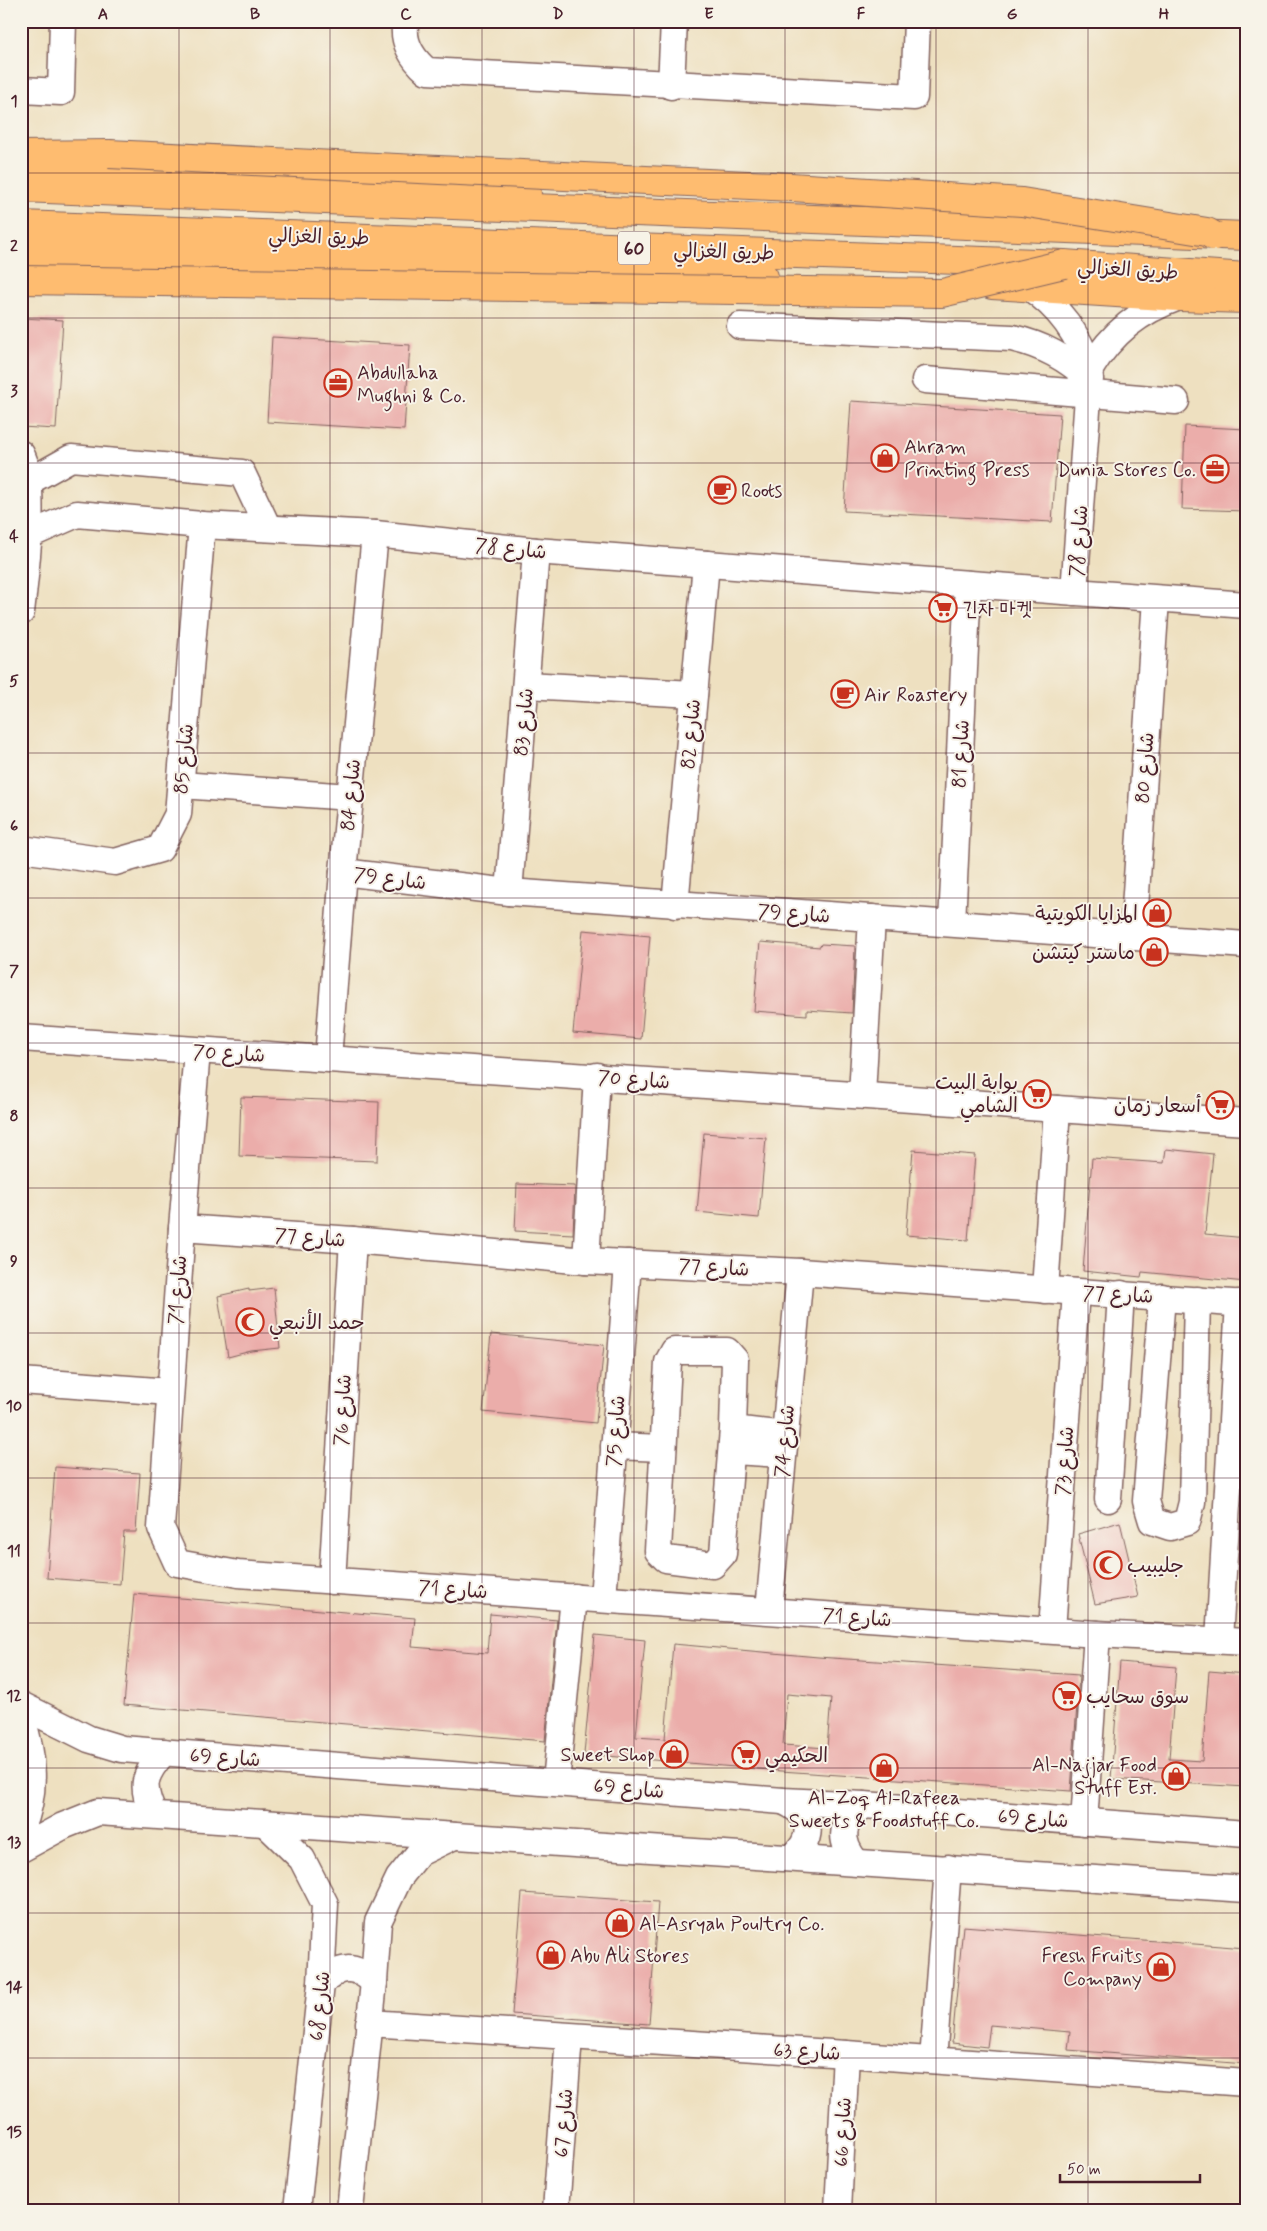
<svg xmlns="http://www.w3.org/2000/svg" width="1267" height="2231" font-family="Mynerve,'Playpen Sans Arabic','Poor Story',sans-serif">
<rect width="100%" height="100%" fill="#f7f3e8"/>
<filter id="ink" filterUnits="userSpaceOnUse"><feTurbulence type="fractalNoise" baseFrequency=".02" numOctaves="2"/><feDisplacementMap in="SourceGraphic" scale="10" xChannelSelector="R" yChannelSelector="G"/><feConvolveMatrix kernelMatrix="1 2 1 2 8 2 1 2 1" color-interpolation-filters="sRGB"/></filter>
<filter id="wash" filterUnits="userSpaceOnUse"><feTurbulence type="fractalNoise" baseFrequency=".0096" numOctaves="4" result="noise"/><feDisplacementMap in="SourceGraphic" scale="20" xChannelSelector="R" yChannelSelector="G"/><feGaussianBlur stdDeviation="1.12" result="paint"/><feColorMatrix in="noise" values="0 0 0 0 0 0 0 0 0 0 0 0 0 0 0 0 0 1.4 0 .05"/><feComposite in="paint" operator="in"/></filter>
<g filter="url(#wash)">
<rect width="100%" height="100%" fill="#eee0c0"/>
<g id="blocks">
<g fill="#ebadaa" fill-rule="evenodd">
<path d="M21 318 63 320 56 429 21 427Z"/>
<path d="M272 337 410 345 404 430 267 422Z"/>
<path d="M851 401 1060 414 1052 522 844 511Z"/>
<path d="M1185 426 1246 429V511L1182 509Z"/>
<path d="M583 930 650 936 641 1039 573 1033Z"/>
<path d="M760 942 820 947 821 944 855 946 852 1013 807 1010V1015L754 1011Z"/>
<path d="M241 1097 379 1102 377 1161 239 1156Z"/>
<path d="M704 1133 766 1138 759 1218 697 1212Z"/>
<path d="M1166 1149 1213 1154 1205 1234 1246 1238V1282L1142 1272 1141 1277 1083 1271 1092 1158 1164 1163Z"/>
<path d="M913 1150 975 1155 968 1240 906 1235Z"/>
<path d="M517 1184 575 1186 573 1234 515 1231Z"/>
<path d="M274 1288 280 1348 251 1351 228 1357 218 1296 249 1289V1291Z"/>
<path d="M491 1334 604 1345 596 1423 483 1412Z"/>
<path d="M55 1467 140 1473 136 1532H124L120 1584 47 1578Z"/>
<path d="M1120 1522 1138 1597 1095 1604 1078 1534Z"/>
<path d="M134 1594 415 1618 412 1647 487 1653 490 1614 557 1620 545 1741 124 1705Z"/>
<path d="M595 1635 645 1640 636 1737 665 1739 673 1644 818 1657 1079 1675 1071 1791 781 1771 584 1754ZM787 1694 831 1698 827 1748 783 1745Z"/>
<path d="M1120 1662 1176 1667 1169 1759 1202 1761 1209 1671 1246 1674V1787L1111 1779Z"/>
<path d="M522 1893 658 1902 649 2024 512 2014Z"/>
<path d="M963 1926 1246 1948V2064L1068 2050 1070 2032 990 2025 987 2047 952 2043Z"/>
</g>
</g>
</g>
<g filter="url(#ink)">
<use href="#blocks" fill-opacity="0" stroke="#83635f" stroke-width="1"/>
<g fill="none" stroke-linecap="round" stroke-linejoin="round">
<g stroke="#83635f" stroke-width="29">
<g id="minor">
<path d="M406 21C401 41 413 59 427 71L914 97 917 21"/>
<path d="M671 86 674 21"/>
<path d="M21 90 61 92 63 21"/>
<path d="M1029 287C1060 308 1078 334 1090 369L1074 592"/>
<path d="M740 326 1012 338C1043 345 1066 358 1090 379"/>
<path d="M1090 369C1112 333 1139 311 1179 297"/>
<path d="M925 380 1176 401"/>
<path d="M21 454C38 484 25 575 21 612"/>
<path d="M28 482 71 458 242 473 268 528"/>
<path d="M29 535 77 514 202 525 375 534 536 551 1246 605"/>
<path d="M526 685 694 694"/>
<path d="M181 785 350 797"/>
<path d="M21 849 115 862 160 849 178 814 202 525"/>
<path d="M343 872 509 892 1246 945"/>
<path d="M509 892 536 551"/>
<path d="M675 905 706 564"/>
<path d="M952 923 968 584"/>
<path d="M1133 937 1156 599"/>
<path d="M21 1038 1246 1122"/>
<path d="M197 1051 182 1228 161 1528 177 1563 238 1574 1097 1634 1246 1642"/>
<path d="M328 1058 343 872 375 534"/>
<path d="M862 1095 872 918"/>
<path d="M182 1228 353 1240 586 1261 800 1272 1246 1304"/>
<path d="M586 1261 597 1076"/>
<path d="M1045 1290 1057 1109"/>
<path d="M1162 1297 1146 1501 1152 1521 1170 1527 1187 1522 1192 1502 1197 1300"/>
<path d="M21 1381 170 1392"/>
<path d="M733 1429 723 1554 713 1565 666 1559 658 1551 668 1362 674 1351H727L735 1360 733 1429 785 1435"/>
<path d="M614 1446 663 1448"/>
<path d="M733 1451 783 1454"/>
<path d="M1108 1499 1121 1294"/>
<path d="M332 1581 353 1240"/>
<path d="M603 1599 628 1263"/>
<path d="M769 1610 800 1272"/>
<path d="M1052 1630 1076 1292"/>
<path d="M1219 1640 1239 1303"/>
<path d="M21 1705 89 1739 122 1749 783 1801 864 1805 1246 1834"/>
<path d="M21 1717C34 1753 37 1794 21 1830"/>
<path d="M556 1782 574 1597"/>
<path d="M783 1801C812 1814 816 1836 792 1858"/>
<path d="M154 1815C141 1787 142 1776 164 1752"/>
<path d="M1084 1822 1097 1634"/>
<path d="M265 1823 302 1859 325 1904 321 1984 297 2210"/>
<path d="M21 1849 63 1826 98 1812 1246 1889"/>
<path d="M855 1861C838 1839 841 1821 864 1805"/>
<path d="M321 1984C340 1965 354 1964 374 1982"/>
<path d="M369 2023 846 2054 1246 2083"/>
<path d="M933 2060 948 1868"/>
<path d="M350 2210 374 1982 378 1922 399 1878 419 1853 454 1836"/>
<path d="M556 2210 569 2037"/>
<path d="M838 2210 846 2054"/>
</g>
</g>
<g stroke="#83635f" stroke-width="30">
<g id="major">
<path d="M21 172 527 194"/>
<path d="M21 252 764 277"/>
<path d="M992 285 1179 297 1246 299"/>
</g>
</g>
<g stroke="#83635f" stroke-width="30">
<g id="highway">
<path d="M21 155 109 154"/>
<path d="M21 188 1246 236"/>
<path d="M21 225 1064 264 1246 277"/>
</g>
</g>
<use href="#minor" stroke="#fff" stroke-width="26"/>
<use href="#major" stroke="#febc70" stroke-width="28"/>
<use href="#highway" stroke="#febc70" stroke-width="28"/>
<g stroke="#83635f" stroke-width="30" stroke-linecap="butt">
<g id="highway-bridge">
<path d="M109 154 792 187 1022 202 1207 232 1214 236"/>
<path d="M21 280 942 293 1064 264"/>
</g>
</g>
<use href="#highway-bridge" stroke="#febc70" stroke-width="28"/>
</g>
</g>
<path fill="none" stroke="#4a1f2b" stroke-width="1" stroke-opacity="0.55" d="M179 21V2210M330 21V2210M482 21V2210M634 21V2210M785 21V2210M936 21V2210M1088 21V2210M21 173H1246M21 318H1246M21 463H1246M21 608H1246M21 753H1246M21 898H1246M21 1043H1246M21 1188H1246M21 1333H1246M21 1478H1246M21 1623H1246M21 1768H1246M21 1913H1246M21 2058H1246"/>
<defs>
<g id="office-ring" transform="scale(1.4375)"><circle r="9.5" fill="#f7f3e8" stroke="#c8321e" stroke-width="1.5"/><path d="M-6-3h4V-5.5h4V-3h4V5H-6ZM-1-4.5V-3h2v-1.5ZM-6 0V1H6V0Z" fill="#c8321e"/></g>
<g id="shop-ring" transform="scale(1.4375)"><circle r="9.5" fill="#f7f3e8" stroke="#c8321e" stroke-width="1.5"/><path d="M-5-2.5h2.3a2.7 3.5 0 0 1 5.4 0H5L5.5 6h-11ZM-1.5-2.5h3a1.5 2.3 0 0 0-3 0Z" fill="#c8321e"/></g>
<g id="cafe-ring" transform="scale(1.4375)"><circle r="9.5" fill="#f7f3e8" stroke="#c8321e" stroke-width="1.5"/><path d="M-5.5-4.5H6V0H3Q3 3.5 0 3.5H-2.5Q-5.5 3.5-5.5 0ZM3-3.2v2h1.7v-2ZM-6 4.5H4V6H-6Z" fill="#c8321e"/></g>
<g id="supermarket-ring" transform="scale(1.4375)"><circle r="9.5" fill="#f7f3e8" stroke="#c8321e" stroke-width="1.5"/><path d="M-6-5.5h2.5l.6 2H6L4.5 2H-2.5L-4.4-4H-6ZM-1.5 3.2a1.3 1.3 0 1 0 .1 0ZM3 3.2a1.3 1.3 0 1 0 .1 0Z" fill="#c8321e"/></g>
<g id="mosque-ring" transform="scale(1.4375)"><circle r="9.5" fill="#f7f3e8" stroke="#c8321e" stroke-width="1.5"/><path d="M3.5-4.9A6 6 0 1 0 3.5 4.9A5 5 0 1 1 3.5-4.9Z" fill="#c8321e"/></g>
</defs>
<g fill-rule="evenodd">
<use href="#office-ring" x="338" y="383"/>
<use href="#shop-ring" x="885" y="458"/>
<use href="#office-ring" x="1215" y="469"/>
<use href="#cafe-ring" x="722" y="490"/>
<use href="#supermarket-ring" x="943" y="608"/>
<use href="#cafe-ring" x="845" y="694"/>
<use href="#shop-ring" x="1157" y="913"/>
<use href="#shop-ring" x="1154" y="952"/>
<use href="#supermarket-ring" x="1037" y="1094"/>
<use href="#supermarket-ring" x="1220" y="1105"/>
<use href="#mosque-ring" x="250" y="1322"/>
<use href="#mosque-ring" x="1108" y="1565"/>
<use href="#supermarket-ring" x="1067" y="1696"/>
<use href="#shop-ring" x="674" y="1754"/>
<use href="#supermarket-ring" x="746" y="1755"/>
<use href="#shop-ring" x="884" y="1768"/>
<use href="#shop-ring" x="1176" y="1776"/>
<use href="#shop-ring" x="620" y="1923"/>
<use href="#shop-ring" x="551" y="1955"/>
<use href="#shop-ring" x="1161" y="1967"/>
</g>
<g text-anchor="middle" stroke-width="4" stroke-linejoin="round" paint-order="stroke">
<rect fill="#f7f3e8" stroke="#7e5f64" stroke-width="1" x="618" y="231.5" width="32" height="33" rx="4"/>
<g font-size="19" font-weight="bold" fill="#4a1f2b">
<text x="634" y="255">60</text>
</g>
<g font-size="20" fill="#4a1f2b" stroke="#f7f3e8">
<text transform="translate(319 236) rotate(2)" y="7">طريق الغزالي</text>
<text transform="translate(724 251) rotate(2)" y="7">طريق الغزالي</text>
<text transform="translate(1128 269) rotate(4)" y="7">طريق الغزالي</text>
<text transform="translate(1078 541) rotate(-86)" y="7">شارع 78</text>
<text transform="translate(511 548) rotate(6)" y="7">شارع 78</text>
<text transform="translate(523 722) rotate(-85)" y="7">شارع 83</text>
<text transform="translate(690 734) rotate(-85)" y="7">شارع 82</text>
<text transform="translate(960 754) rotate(-87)" y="7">شارع 81</text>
<text transform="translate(183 759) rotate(-85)" y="7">شارع 85</text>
<text transform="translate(1144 768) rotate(-86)" y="7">شارع 80</text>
<text transform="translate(350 795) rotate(-85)" y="7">شارع 84</text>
<text transform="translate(390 878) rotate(7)" y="7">شارع 79</text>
<text transform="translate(794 913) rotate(4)" y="7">شارع 79</text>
<text transform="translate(229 1053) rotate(3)" y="7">شارع 70</text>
<text transform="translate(634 1079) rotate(4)" y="7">شارع 70</text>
<text transform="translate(310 1237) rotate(4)" y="7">شارع 77</text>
<text transform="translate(714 1267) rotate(3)" y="7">شارع 77</text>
<text transform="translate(177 1290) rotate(-86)" y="7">شارع 71</text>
<text transform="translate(1118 1294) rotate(3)" y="7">شارع 77</text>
<text transform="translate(342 1410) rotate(-87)" y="7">شارع 76</text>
<text transform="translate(615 1431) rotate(-86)" y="7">شارع 75</text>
<text transform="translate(784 1441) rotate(-85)" y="7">شارع 74</text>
<text transform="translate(1064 1461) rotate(-86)" y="7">شارع 73</text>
<text transform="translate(453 1589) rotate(4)" y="7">شارع 71</text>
<text transform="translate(857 1617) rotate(4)" y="7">شارع 71</text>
<text transform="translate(225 1757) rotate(4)" y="7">شارع 69</text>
<text transform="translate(629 1788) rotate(5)" y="7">شارع 69</text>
<text transform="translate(1033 1818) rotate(4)" y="7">شارع 69</text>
<text transform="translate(319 2006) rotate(-84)" y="7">شارع 68</text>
<text transform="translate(807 2051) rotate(3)" y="7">شارع 63</text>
<text transform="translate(563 2123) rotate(-86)" y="7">شارع 67</text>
<text transform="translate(842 2132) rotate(-87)" y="7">شارع 66</text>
</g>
<g font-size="20" fill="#4a1f2b" stroke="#f7f3e8" text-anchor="start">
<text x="357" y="379">Abdullaha<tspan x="357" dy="23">Mughni &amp; Co.</tspan></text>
<text x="904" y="453">Ahram<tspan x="904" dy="23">Printing Press</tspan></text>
<text x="1196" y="476" text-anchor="end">Dunia Stores Co.</text>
<text x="741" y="497">Roots</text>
<text x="962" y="615">긴자 마켓</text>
<text x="864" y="701">Air Roastery</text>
<text x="1138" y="920" text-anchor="end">المزايا الكويتية</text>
<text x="1135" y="959" text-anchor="end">ماستر كيتشن</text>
<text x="1018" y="1089" text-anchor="end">بوابة البيت<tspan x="1018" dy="23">الشامي</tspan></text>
<text x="1201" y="1112" text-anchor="end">أسعار زمان</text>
<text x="269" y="1329">حمد الأنبعي</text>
<text x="1127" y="1572">جليبيب</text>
<text x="1086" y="1703">سوق سحايب</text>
<text x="655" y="1761" text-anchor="end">Sweet Shop</text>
<text x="765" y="1762">الحكيمي</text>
<text x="1157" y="1771" text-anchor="end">Al-Najjar Food<tspan x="1157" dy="23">Stuff Est.</tspan></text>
<text x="884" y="1804" text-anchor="middle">Al-Zoq Al-Rafeea<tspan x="884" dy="23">Sweets &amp; Foodstuff Co.</tspan></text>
<text x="639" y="1930">Al-Asryah Poultry Co.</text>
<text x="570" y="1962">Abu Ali Stores</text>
<text x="1142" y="1962" text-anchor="end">Fresh Fruits<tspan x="1142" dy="23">Company</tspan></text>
</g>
</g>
<rect width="1267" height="2231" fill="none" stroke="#f7f3e8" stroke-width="55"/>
<path d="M1060 2174v8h140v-8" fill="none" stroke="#4a1f2b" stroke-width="2.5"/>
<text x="1067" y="2174" font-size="15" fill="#4a1f2b" stroke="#f7f3e8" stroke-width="4" paint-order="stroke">50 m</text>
<rect x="28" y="28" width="1212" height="2176" fill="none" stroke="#4a1f2b" stroke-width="2"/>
<g font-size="16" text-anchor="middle" font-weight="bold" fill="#4a1f2b">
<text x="103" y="19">A</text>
<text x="255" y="19">B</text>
<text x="406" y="19">C</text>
<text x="558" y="19">D</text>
<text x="709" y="19">E</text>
<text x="861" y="19">F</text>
<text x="1012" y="19">G</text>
<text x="1164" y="19">H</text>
<text x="14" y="106">1</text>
<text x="14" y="251">2</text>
<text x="14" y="396">3</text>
<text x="14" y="541">4</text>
<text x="14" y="686">5</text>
<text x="14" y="831">6</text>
<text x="14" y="976">7</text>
<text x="14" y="1121">8</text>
<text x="14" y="1266">9</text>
<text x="14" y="1411">10</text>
<text x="14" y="1556">11</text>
<text x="14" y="1701">12</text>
<text x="14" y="1847">13</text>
<text x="14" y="1992">14</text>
<text x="14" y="2137">15</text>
</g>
</svg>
